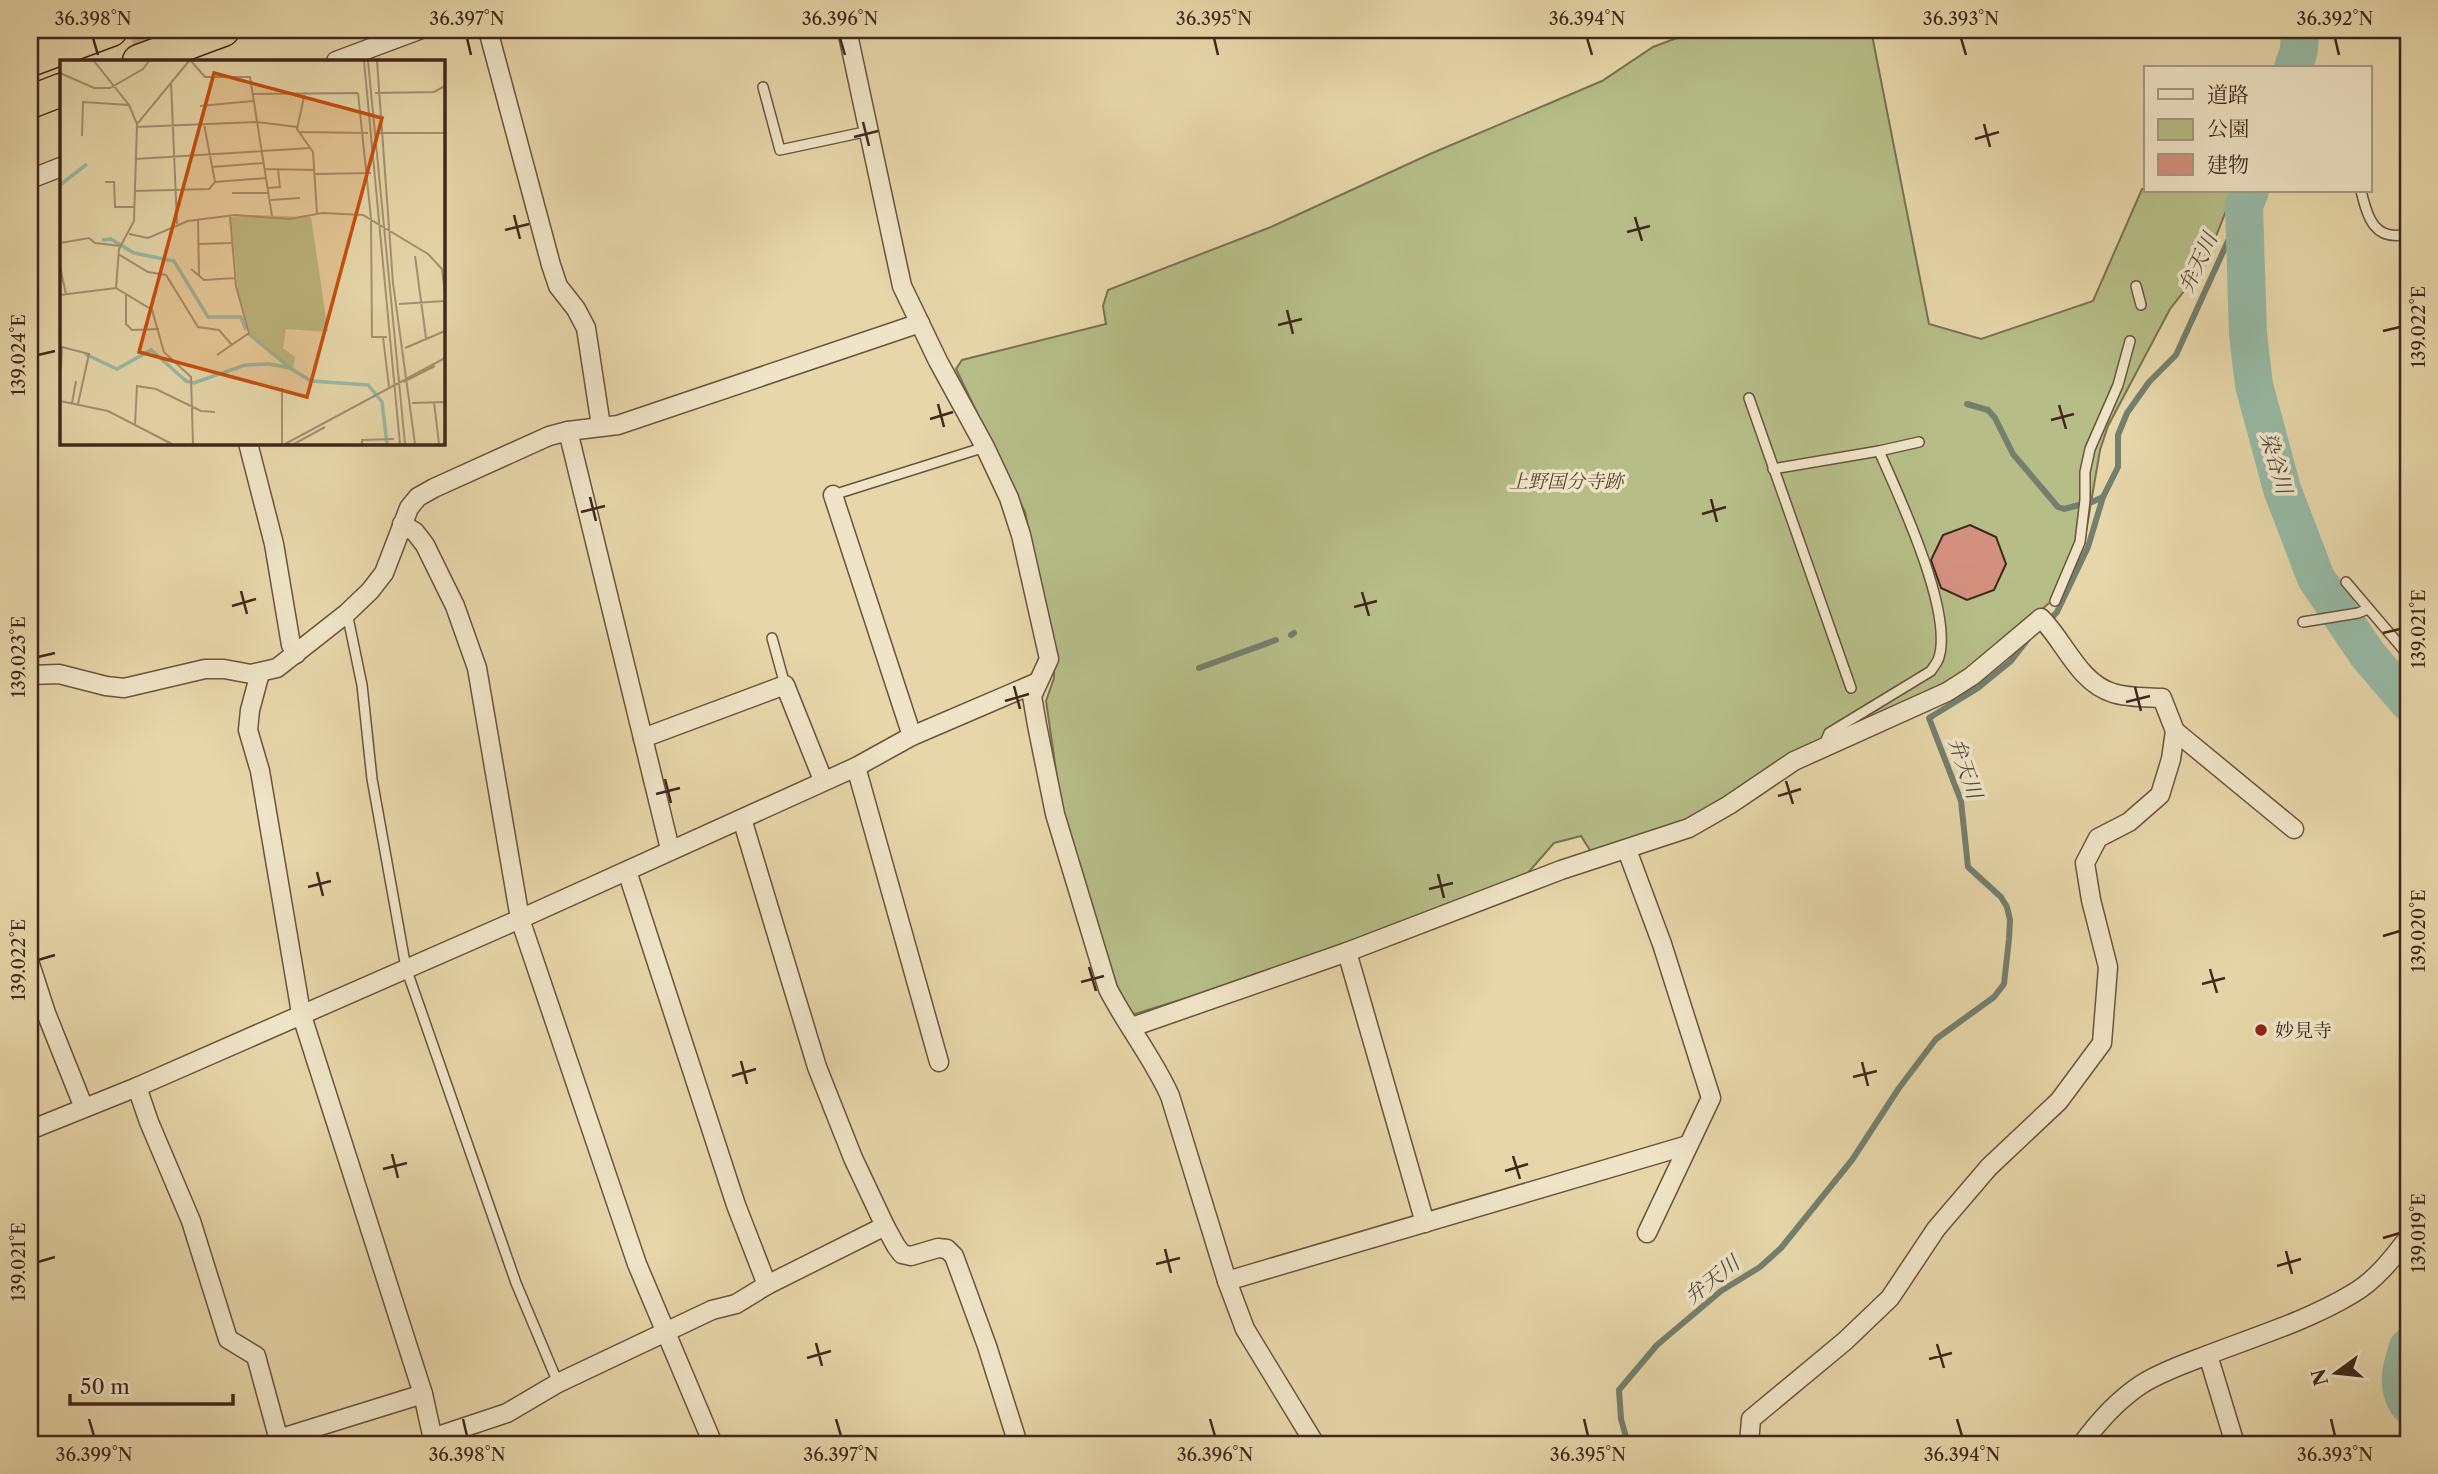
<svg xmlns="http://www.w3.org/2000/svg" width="2438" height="1474" font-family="'Libre Caslon Text','Noto Serif JP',serif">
<rect width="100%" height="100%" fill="#e6d6a9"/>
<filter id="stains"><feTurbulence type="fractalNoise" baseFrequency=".00286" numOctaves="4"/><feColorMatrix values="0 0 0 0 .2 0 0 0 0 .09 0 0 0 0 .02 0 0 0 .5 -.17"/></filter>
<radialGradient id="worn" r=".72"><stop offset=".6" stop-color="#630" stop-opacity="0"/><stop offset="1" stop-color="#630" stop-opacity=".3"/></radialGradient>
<path fill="#b6bd87" stroke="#7a7251" stroke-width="2" d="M1698 30H1871L1929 324 1981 339 2093 301 2142 189 2146 188V191H2234L2204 266 2170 309 2108 426 2100 450 2084 544 2061 593 1969 671 1686 821 1593 855 1581 836 1554 843 1527 874 1343 949 1135 1014 1123 1007 1112 988 1062 812 1046 701 1054 678V646L1025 512 956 369 962 360 1106 324 1103 306 1108 290 1271 227 1430 154 1602 81 1653 47Z"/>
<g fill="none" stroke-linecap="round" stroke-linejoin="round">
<g stroke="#747f6e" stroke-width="6">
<path d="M1967 404 1988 410 1995 418 2013 454 2058 507 2064 509 2079 505"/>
<path d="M2092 502 2103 497"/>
<path d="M2047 623 2057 612 2088 547 2103 497 2118 467V435L2127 413 2149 382 2176 355 2244 206"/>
<path d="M1291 635 1294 633"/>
<path d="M1199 668 1276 640"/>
<path d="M1628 1444 1621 1419 1619 1390 1657 1345 1721 1291 1760 1267 1781 1248 1852 1160 1899 1088 1936 1039 1994 997 2004 984 2009 939 2010 920 2007 907 2001 897 1968 867 1961 801 1929 718 1978 688 2011 661 2028 639"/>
</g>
<g stroke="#97b9a5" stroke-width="38">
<path d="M2293 68 2299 50 2300 30"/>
<path d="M2250 191 2244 206 2248 334 2254 385 2282 489 2316 578 2367 654 2408 702"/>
<path d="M2408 1347C2402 1366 2395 1385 2408 1404"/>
</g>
</g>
<path fill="#d4907e" stroke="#3f281b" stroke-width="2" d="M1970 525 1996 537 2006 564 1994 590 1967 600 1941 588 1931 560 1943 535Z"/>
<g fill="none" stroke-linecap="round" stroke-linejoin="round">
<path stroke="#c5b38d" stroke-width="18" stroke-dasharray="18 9" stroke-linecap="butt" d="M138 30 147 61"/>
<g stroke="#69543e" stroke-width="12">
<g id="lane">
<path d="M763 87 780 150 869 131"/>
<path d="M2361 191C2368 218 2374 242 2408 234"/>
<path d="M2136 286 2141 305"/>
<path d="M1749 398 1851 688"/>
<path d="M1773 469 1879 451 1919 442"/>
<path d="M833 495 985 447"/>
<path d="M2346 582 2408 655"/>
<path d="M2055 601 2080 542 2085 500V472L2090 449 2118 385 2130 341"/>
<path d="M347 613 362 685 372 779 406 968 516 1283 558 1383"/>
<path d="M2303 622 2358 613 2368 609"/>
<path d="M772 638 785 685"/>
<path d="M1824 745 1829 733 1931 671C1933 667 1938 662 1939 657 1953 611 1899 496 1879 451"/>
</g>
</g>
<g stroke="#69543e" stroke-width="21">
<g id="street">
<path d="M488 30 551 265 558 286 576 309 586 328 601 426"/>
<path d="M847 30 902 286 938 361 985 447 1009 498 1021 535 1049 659 1032 696 1037 725 1055 814 1108 989C1127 1026 1153 1058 1170 1096L1227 1281 1245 1329 1315 1444"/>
<path d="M336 61 419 30"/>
<path d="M30 179 61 167"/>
<path d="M568 431 670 849"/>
<path d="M248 443 274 544 291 645 296 654"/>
<path d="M833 495 912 736"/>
<path d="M402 524 415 532 425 545 455 606 477 668 520 919 637 1264 713 1444"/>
<path d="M260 673 250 710 248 730 260 771 301 1013 423 1394 434 1444"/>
<path d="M30 675 59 674 106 686 124 688 205 669H224L251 674 277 668 347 613 370 591 384 573 409 508 418 497 434 488 549 436 568 431 618 425 920 323"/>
<path d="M643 738 785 685 823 780"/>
<path d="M856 767 939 1062"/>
<path d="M742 819 817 1067 853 1158 885 1226 896 1246 902 1254 911 1256 938 1248 947 1249 954 1256 987 1346 1018 1444"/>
<path d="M1627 850 1662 944 1711 1098 1647 1233"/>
<path d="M627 871 736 1205 767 1285"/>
<path d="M1347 952 1425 1223"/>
<path d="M30 964 46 1013 84 1108"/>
<path d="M1132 1027 1347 952 1561 870 1689 828 1729 805 1794 761 1947 692 1972 676 2041 618C2065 642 2079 683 2113 693 2128 698 2147 697 2162 698L2175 731 2294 829"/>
<path d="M137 1087 149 1122 191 1221 228 1339 256 1356 280 1444"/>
<path d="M30 1130 137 1087 520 919 856 767 912 736 1038 682"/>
<path d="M1227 1281 1688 1145"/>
<path d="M2208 1355 2235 1444"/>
<path d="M432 1438 507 1413 558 1383 712 1310 736 1304 767 1285 885 1226"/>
<path d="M278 1439 423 1394"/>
<path d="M1749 1444 1751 1419 1845 1341 1890 1298 1936 1229 1989 1167 2059 1101 2102 1043 2108 967 2091 900 2085 863 2098 838 2129 822 2160 795 2171 759 2175 731"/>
<path d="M2082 1444C2098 1422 2119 1399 2142 1384 2161 1372 2184 1364 2205 1356 2254 1337 2307 1321 2352 1294 2375 1281 2393 1258 2408 1238"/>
</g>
</g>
<g stroke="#3f281b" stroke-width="35">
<g id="highway">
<path d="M30 60 111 30"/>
<path d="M139 61 223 30"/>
<path d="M30 102 61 90"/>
</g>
</g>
<use href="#lane" stroke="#efe4c7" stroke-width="9"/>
<use href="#street" stroke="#efe4c7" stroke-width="18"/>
<use href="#highway" stroke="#e6d6a9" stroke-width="32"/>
</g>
<path fill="none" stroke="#3f281b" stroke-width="2.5" d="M93 38 98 55M467 38 471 55M840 38 845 55M1214 38 1218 55M1587 38 1592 55M1961 38 1966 55M2335 38 2339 55M863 122 869 146M1984 124 1990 147M854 137 878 131M1975 139 1999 132M514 215 520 239M1635 217 1642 241M505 230 529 224M1627 232 1650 226M1287 310 1293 334M1278 325 1302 319M2383 331 2400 327M38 355 55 351M938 404 944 427M2059 405 2066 429M930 419 953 412M2051 420 2074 414M590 497 596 521M1711 499 1717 522M581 512 605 506M1702 514 1726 507M241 591 247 614M1362 592 1369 616M232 606 256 599M1354 607 1377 601M2383 633 2400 629M38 657 55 653M1014 686 1020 709M2135 687 2141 711M1005 701 1029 694M2126 702 2150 696M665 779 671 803M1786 781 1793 804M656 794 680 788M1778 796 1801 789M317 872 323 896M1438 874 1444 898M308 887 331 881M1429 889 1453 883M2383 936 2400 931M38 960 55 955M1089 967 1096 991M2210 969 2217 993M1081 982 1104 976M2202 984 2225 978M741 1061 747 1084M1862 1062 1868 1086M732 1076 756 1069M1853 1077 1877 1071M392 1154 398 1178M1513 1156 1520 1179M383 1169 407 1163M1505 1171 1528 1164M2383 1238 2400 1233M1165 1249 1171 1273M2286 1251 2292 1274M38 1262 55 1257M1156 1264 1180 1258M2277 1266 2301 1259M816 1343 822 1366M1937 1344 1944 1368M807 1358 831 1351M1929 1359 1952 1353M89 1419 94 1436M463 1419 467 1436M836 1419 841 1436M1210 1419 1215 1436M1584 1419 1588 1436M1957 1419 1962 1436M2331 1419 2335 1436"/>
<circle fill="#8f2418" stroke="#efe4c7" stroke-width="2.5" cx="2261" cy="1030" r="7"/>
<g text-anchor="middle" stroke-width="7" stroke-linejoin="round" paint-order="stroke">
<g font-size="19" font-style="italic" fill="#574631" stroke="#efe4c7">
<text x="1566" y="488">上野国分寺跡</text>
</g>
<g font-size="19" fill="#3f281b" stroke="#efe4c7" text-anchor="start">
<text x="2275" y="1037">妙見寺</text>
</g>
<g font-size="21" font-style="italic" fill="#554c3e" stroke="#efe4c7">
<text transform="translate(2198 263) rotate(-65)" y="7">弁天川</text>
<text transform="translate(2276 463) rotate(74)" y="7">染谷川</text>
<text transform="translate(1965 768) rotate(71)" y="7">弁天川</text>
<text transform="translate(1712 1280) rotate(-38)" y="7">弁天川</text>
</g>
</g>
<g transform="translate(60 60)">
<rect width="385" height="385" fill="#e6d6a9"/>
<path d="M197 155 251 157 268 272 226 269 223 288 235 297 233 309 191 276 178 231 171 157Z" fill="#b6bd87"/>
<path fill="none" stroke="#97b9a5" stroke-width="3.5" d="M0 125 27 104M42 180 51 179 74 193 114 201 148 257H181L186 270M189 274 230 308M25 294 57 309 91 290 126 321 134 323 185 305 209 304 230 308 251 321 308 325 322 342 327 384"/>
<path fill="none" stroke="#a39070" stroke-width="2" d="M34 1 69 45 77 64M131 1 145 17H190L212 156M304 1 340 384M308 1 345 384M317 1 333 223 355 384M0 13 34 28H50L83 9 89 1M111 22 117 164M245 32 237 69 253 92 257 153M298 33 311 158 312 277H327M315 33 374 32 385 26M193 34 298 33M140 46 193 41M144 64 155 122M76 67 197 62 237 67M238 72 308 73M318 73H385M22 76 23 42 69 45M75 99 250 88M152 107 203 103M205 109 255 110M255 114 311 113M45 122H54L55 147H74M208 128 220 127 218 109M74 131 149 129 155 122 206 118M172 133H208M211 140 240 138M138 159 139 216M69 174 88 178 128 161 175 155 230 159 262 153 303 155 368 194 382 209 385 234M0 183 29 178 35 183 61 186M139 184 171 183M58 194 88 212 106 215 138 267 159 270 172 285M355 196 366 278M0 207 6 234M131 209 144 220 175 218M56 228 59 189 74 161 77 64 129 1M66 234V264L72 270 99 269M0 235 56 228 92 250 104 292 131 317 133 384M339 244 385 241M323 277 329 327M2 287 29 294 18 344M345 288 385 271M157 295 189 273 176 226 170 156M1 309 2 286M343 322 375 306M222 328V384M0 341 48 351 112 384M374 342 379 384M12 343 16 321M352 343 385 342M75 364 77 326 96 329 141 351 155 352M225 384 385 298M234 384 265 367M302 384V380L334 379"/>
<path fill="#c64f0f" fill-opacity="0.15" stroke="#c64f0f" stroke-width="3.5" d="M154 13 322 58 247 337 79 292Z"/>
<rect width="385" height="385" fill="none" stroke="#3f281b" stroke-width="3.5"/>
</g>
<rect width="2438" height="1474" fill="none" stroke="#e6d6a9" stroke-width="77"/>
<rect x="2144" y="66" width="228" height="126" fill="#efe4c7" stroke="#a99982" stroke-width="2"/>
<rect x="2158" y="89" width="35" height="10" fill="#efe4c7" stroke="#a99982" stroke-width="2"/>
<text x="2207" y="102" font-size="21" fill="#3f281b">道路</text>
<rect x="2158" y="119" width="35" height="21" fill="#b6bd87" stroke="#a99982" stroke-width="2"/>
<text x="2207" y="136" font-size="21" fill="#3f281b">公園</text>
<rect x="2158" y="154" width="35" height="21" fill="#d4907e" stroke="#a99982" stroke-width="2"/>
<text x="2207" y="172" font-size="21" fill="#3f281b">建物</text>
<g transform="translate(2336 1373) rotate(255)" stroke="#efe4c7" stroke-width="5" paint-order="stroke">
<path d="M0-5L12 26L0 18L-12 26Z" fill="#3f281b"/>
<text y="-10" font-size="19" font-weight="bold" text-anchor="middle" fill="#3f281b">N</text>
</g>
<path d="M70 1394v10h163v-10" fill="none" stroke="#3f281b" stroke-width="3.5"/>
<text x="80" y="1394" font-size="21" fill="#3f281b" stroke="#efe4c7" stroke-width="5" paint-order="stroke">50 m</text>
<rect x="38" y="38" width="2362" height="1398" fill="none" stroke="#3f281b" stroke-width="2.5"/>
<g font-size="18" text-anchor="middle" fill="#3f281b">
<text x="93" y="25">36.398°N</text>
<text x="467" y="25">36.397°N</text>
<text x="840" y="25">36.396°N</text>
<text x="1214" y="25">36.395°N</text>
<text x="1587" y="25">36.394°N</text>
<text x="1961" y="25">36.393°N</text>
<text x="2335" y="25">36.392°N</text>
<text transform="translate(2419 327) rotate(-90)" y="6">139.022°E</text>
<text transform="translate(19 355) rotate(-90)" y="6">139.024°E</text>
<text transform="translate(2419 629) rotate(-90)" y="6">139.021°E</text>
<text transform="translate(19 657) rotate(-90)" y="6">139.023°E</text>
<text transform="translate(2419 931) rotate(-90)" y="6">139.020°E</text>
<text transform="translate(19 960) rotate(-90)" y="6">139.022°E</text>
<text transform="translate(2419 1233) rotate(-90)" y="6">139.019°E</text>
<text transform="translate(19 1262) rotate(-90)" y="6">139.021°E</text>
<text x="94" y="1461">36.399°N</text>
<text x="467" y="1461">36.398°N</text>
<text x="841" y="1461">36.397°N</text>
<text x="1215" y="1461">36.396°N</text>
<text x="1588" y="1461">36.395°N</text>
<text x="1962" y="1461">36.394°N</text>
<text x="2335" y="1461">36.393°N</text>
</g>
<rect width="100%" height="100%" filter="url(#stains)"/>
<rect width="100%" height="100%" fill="url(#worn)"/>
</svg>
